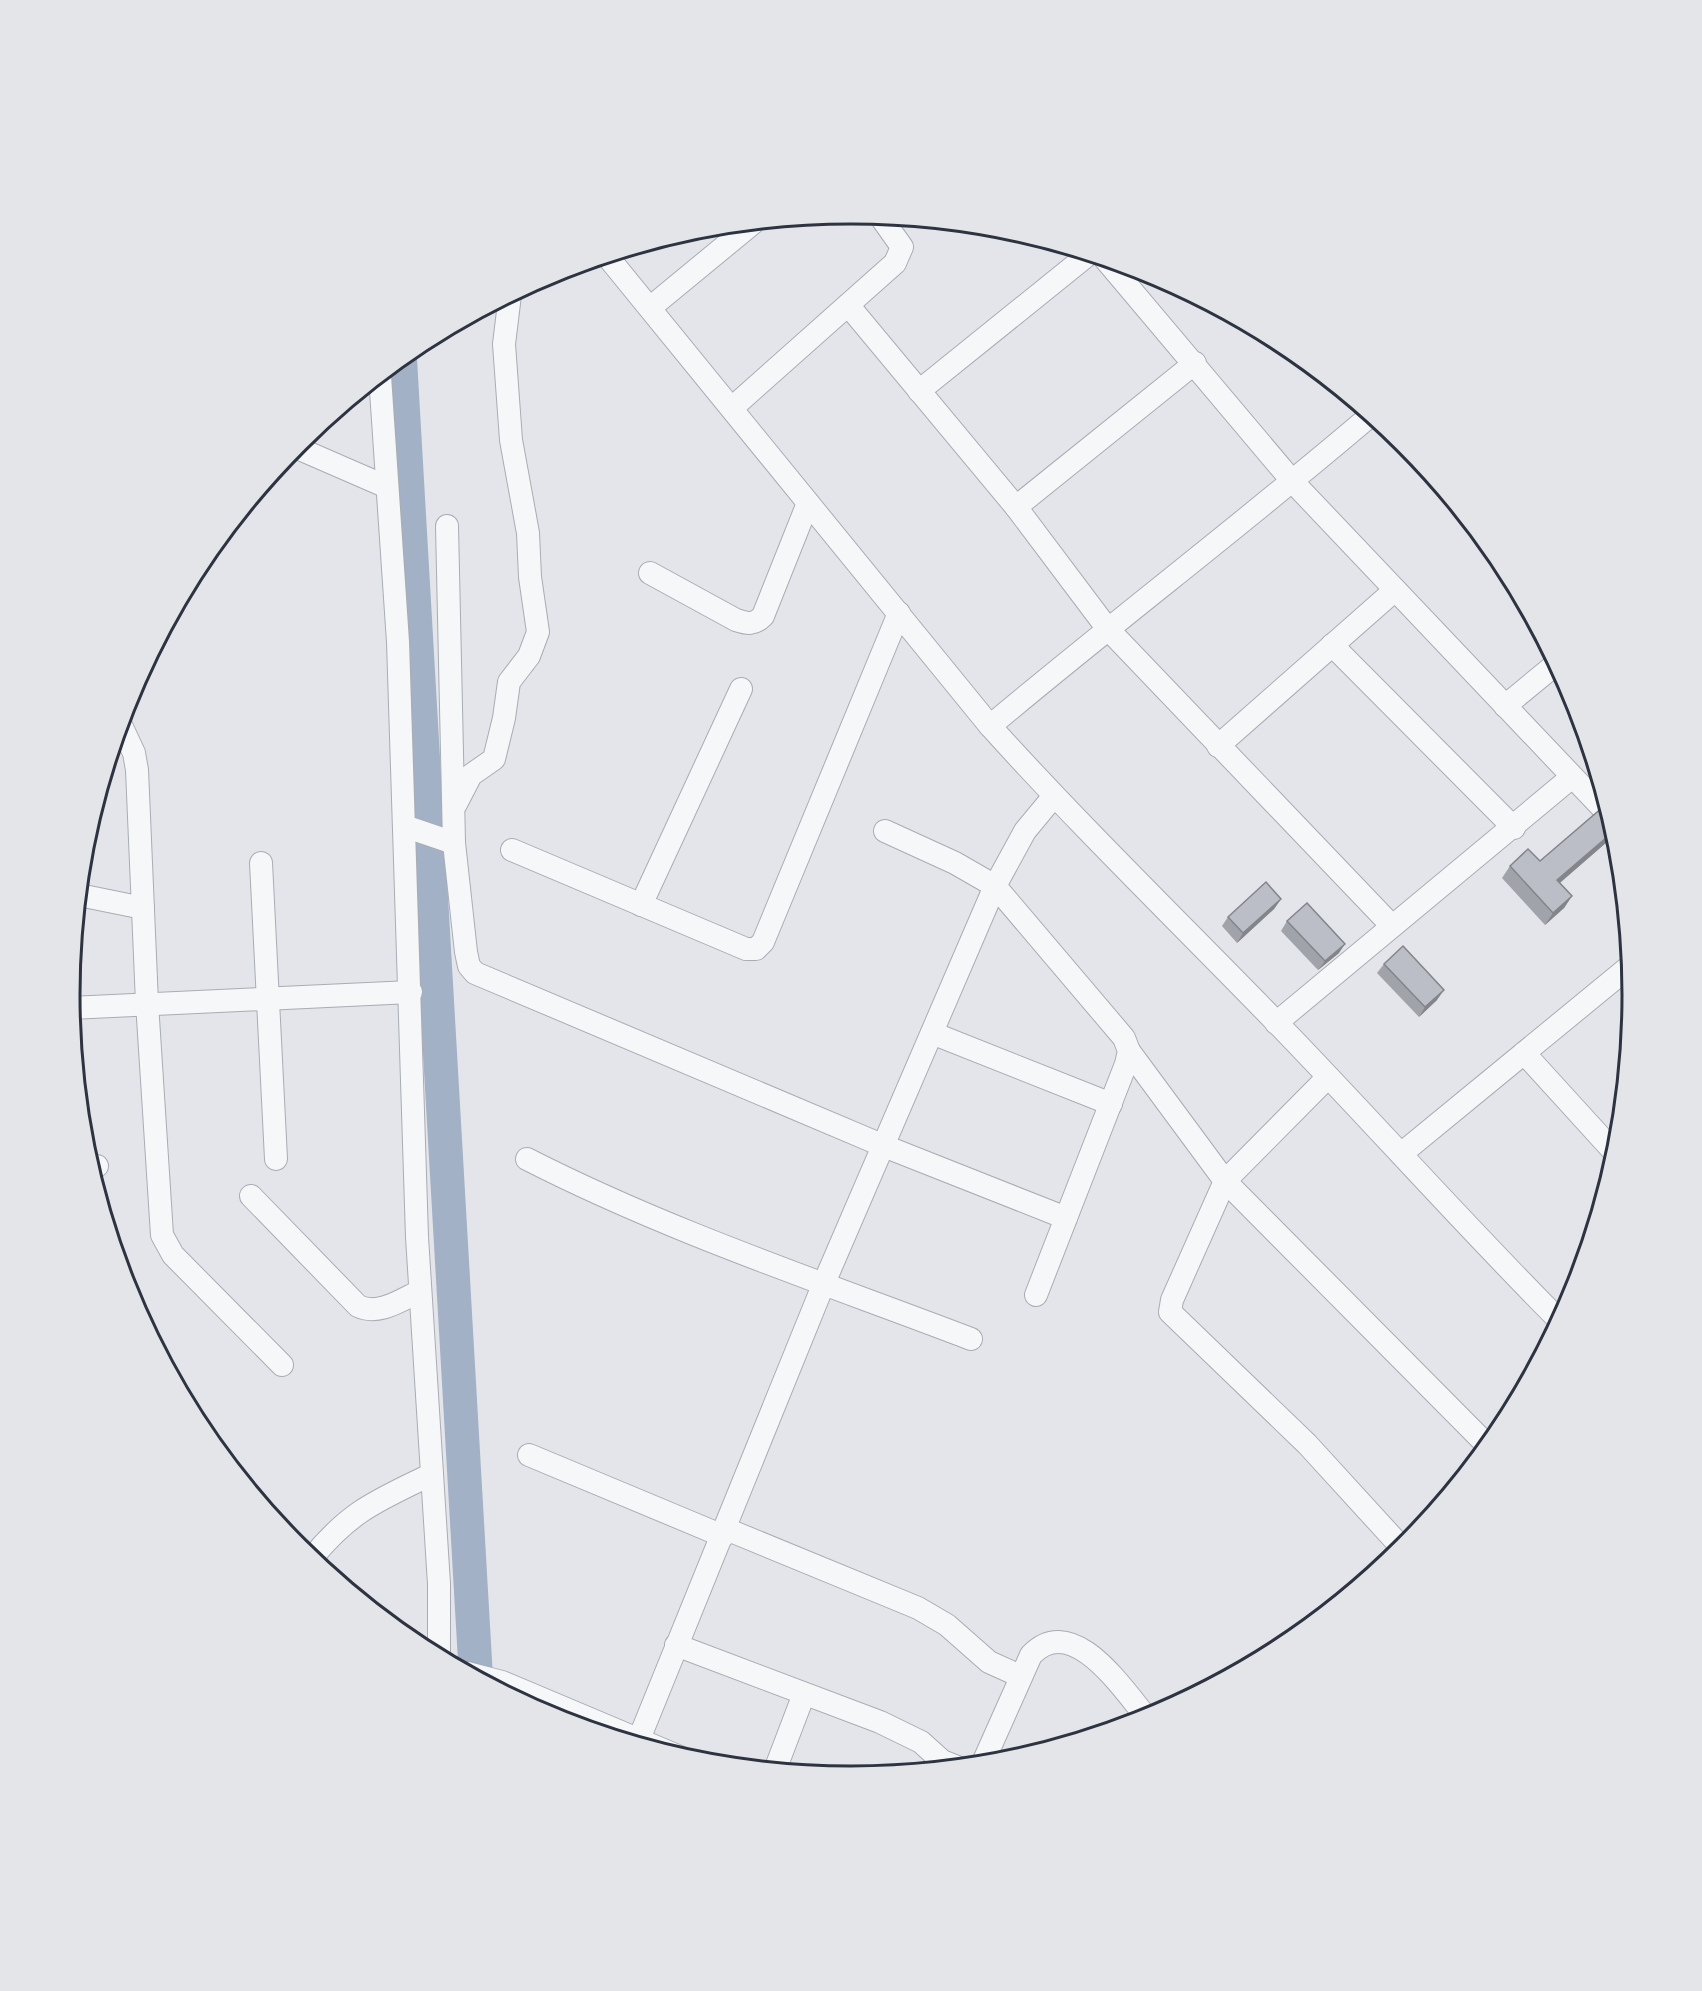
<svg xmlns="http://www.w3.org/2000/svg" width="1702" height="1991" font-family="'Nunito Sans',sans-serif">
<rect width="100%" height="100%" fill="#e3e5ea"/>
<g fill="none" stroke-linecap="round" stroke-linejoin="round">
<path stroke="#a2b1c6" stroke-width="34" d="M400 359 476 1678"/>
<g stroke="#a9acb4" stroke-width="24">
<g id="minor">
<path d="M607 256 990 726"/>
<path d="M1105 259 1293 482 1610 816"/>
<path d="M848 305 1016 507 1107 628 1392 926"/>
<path d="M651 307 753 223"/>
<path d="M380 376 398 642 417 1237 439 1584V1658"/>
<path d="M919 391 1089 254"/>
<path d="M732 408 895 263 902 247 880 216"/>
<path d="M1371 415C1246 522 1115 621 990 726 1083 829 1182 925 1278 1024 1373 1122 1463 1224 1560 1321"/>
<path d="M295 447 387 487"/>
<path d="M1016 507 1195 363"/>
<path d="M447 526 454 843 466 952 469 966 475 973 884 1146 1066 1218"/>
<path d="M650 573 736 620C748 624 754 625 763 616L808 503"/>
<path d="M1332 645 1514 828"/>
<path d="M1505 706 1556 664"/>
<path d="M120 723 134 753 137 770 147 1003 162 1235 173 1255 282 1365"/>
<path d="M1218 746 1395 590"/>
<path d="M456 804 471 775 494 759 504 718 509 682 529 656 538 632 530 577 528 533 511 440 504 344 510 295"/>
<path d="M404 826 454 843"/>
<path d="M885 831 955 863 995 886 1124 1038 1129 1051 1126 1064 1036 1295"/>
<path d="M512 850 746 949H756L763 942 899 613"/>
<path d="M261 863 276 1159"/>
<path d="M79 895 143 908"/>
<path d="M641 905 741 689"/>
<path d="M70 1008 411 992"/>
<path d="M1276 1023 1572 777"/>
<path d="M932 1033 1111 1104"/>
<path d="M1129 1051 1225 1181 1488 1446"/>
<path d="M1524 1053 1616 1154"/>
<path d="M1328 1077 1225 1181 1172 1300 1170 1312 1307 1444 1403 1549"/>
<path d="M1401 1154 1630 966"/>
<path d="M527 1159C670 1232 822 1282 971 1339"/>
<path d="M91 1170 97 1166"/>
<path d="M251 1196 358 1306C379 1316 401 1300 420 1291"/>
<path d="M529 1455 723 1536"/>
<path d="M726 1529 918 1608 947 1625 989 1662 1020 1676"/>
<path d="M311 1559C351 1510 377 1501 432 1474"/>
<path d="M676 1645 880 1722 921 1742 942 1761 957 1767"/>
<path d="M467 1673 502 1682 680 1757"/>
<path d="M637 1744 824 1283 995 886 1025 831 1054 796"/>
<path d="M982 1765 1031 1655C1073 1611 1123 1690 1148 1719"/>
<path d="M775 1770 804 1694"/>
</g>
</g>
<use href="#minor" stroke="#f6f7f9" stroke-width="22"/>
</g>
<g fill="#a1a3aa">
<path d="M1615 835 1560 883 1572 896 1564 908 1545 925 1502 878 1510 866 1540 861Z"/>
<path d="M1281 899 1274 909 1237 943 1222 926 1228 917Z"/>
<path d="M1287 921 1339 953 1318 970 1281 931Z"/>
<path d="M1384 964 1437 1000 1419 1017 1377 973Z"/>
</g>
<g fill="#83858b">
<path d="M1614 831 1615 835 1549 892 1557 880Z"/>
<path d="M1572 896 1564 908 1545 925 1553 913Z"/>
<path d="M1281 899 1274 909 1237 943 1243 933Z"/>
<path d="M1345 944 1339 953 1318 970 1325 961Z"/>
<path d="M1444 990 1437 1000 1419 1017 1425 1007Z"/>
</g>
<g fill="#bbbec6" stroke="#83858b" stroke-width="1.5">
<path d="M1603 807 1608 811 1614 831 1557 880 1572 896 1553 913 1510 866 1528 849 1540 861Z"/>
<path d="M1266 882 1281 899 1243 933 1228 917Z"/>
<path d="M1307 903 1345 944 1325 961 1287 921Z"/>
<path d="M1403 946 1444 990 1425 1007 1384 964Z"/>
</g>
<path d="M0 0H1702V1991H0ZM80 995a771 771 0 1 1 1542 0a771 771 0 1 1-1542 0Z" fill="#e3e5e8" fill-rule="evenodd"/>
<path fill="none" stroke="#2d3341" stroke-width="3" d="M80 995a771 771 0 1 1 1542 0a771 771 0 1 1-1542 0Z"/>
</svg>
